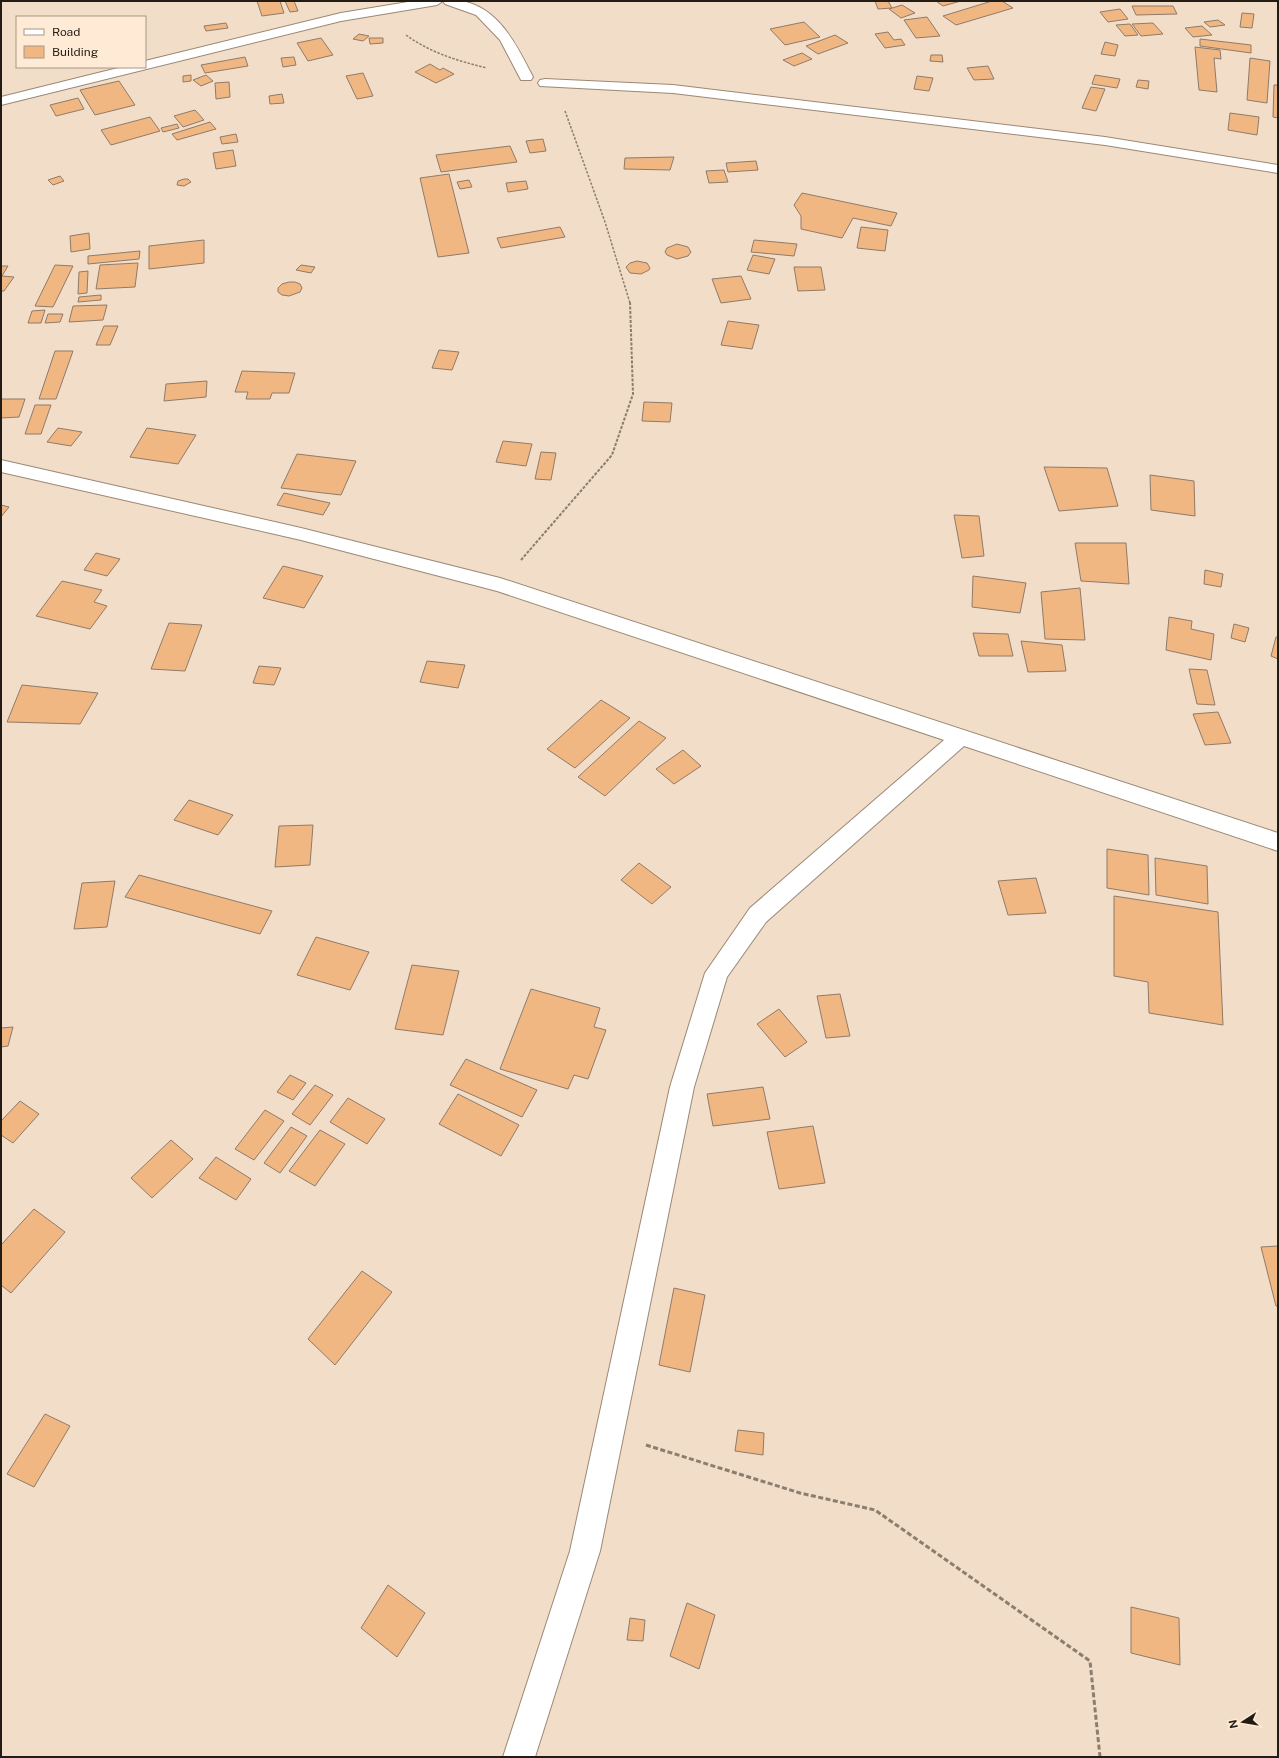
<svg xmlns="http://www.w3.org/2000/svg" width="1279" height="1758" font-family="'Public Sans',sans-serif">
<rect width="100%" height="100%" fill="#f1ddc8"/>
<g fill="#f1b783" stroke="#8f7b69">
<path d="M257 1H280L284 13 262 16Z"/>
<path d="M285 1H294L298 11 290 12Z"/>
<path d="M875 1H888L892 8 878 9Z"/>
<path d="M936 1H961L943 6Z"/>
<path d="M992 1H1002L1013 8 956 25 943 16Z"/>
<path d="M902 5 915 13 901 18 889 9Z"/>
<path d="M1132 6H1173L1177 14 1136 15Z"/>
<path d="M1120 9 1128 19 1108 22 1100 12Z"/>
<path d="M1242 13 1254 14 1252 28 1240 27Z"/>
<path d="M927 17 940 36 916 38 904 20Z"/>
<path d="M1218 20 1225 25 1210 27 1204 22Z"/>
<path d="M804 22 820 37 785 45 770 29Z"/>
<path d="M226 23 228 28 206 31 204 26Z"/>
<path d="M1153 23 1163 34 1141 36 1132 24Z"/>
<path d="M1130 24 1138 35 1125 36 1116 25Z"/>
<path d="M1202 26 1212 35 1193 37 1185 28Z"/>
<path d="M888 32 894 40 901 39 905 45 885 48 875 34Z"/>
<path d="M359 34 369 36 363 41 353 39Z"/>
<path d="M835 35 848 43 818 54 806 46Z"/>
<path d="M321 38 333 55 308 61 297 43Z"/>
<path d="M369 38H383V43L370 44Z"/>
<path d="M1200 39 1251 45V53L1200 46Z"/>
<path d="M1105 42 1118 45 1115 56 1101 54Z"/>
<path d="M1195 47 1220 50 1221 59 1214 58 1217 92 1199 90Z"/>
<path d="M802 53 812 59 794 66 783 60Z"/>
<path d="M931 55H942L943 62 930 61Z"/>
<path d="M245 57 248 66 205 73 201 65Z"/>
<path d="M294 57 296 65 283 67 281 58Z"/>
<path d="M1250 58 1270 61 1267 103 1247 100Z"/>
<path d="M430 64 440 70 443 68 454 74 436 83 415 72Z"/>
<path d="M988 66 994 79 974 80 967 68Z"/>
<path d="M363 73 373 96 357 99 346 76Z"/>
<path d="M191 75V81L183 82V76Z"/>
<path d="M206 75 213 81 201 86 193 80Z"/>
<path d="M1095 75 1120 79 1117 88 1092 84Z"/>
<path d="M917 76 933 78 929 91 914 89Z"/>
<path d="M1138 80 1149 81 1148 89 1136 87Z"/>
<path d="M119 81 135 105 95 115 80 90Z"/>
<path d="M229 82 230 97 216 99 215 83Z"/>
<path d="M1274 85H1278V118L1273 117Z"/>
<path d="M1091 87 1105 89 1096 111 1082 108Z"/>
<path d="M282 94 284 103 270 104 269 96Z"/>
<path d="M78 98 84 109 56 116 50 105Z"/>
<path d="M195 110 204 120 183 127 174 116Z"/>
<path d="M1230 113 1259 117 1257 135 1228 130Z"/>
<path d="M150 117 160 131 111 145 101 130Z"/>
<path d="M210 122 216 129 177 140 172 134Z"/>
<path d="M177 124 179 128 163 132 161 128Z"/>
<path d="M236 134 238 142 222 144 220 137Z"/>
<path d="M543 139 546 151 530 153 526 141Z"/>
<path d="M510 146 517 162 441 172 436 155Z"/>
<path d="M233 150 236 166 216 169 213 153Z"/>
<path d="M674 157 670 170 624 169 625 158Z"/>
<path d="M756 161 758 170 728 172 726 163Z"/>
<path d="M724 170 728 182 709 183 706 171Z"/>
<path d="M449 174 469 253 438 257 420 178Z"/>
<path d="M60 176 64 181 53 185 48 180Z"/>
<path d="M184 179H188L191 182 184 186 177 185 178 181Z"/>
<path d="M469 180 472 187 460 189 457 182Z"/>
<path d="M526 181 528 189 508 192 506 183Z"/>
<path d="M802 193 897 213 891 226 853 218 842 238 801 229V216L794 205Z"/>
<path d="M560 227 565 237 501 248 497 238Z"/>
<path d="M861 227 888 230 885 251 857 248Z"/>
<path d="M89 233 90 249 71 252 70 236Z"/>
<path d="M204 240V263L149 269V246Z"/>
<path d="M754 240 797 244 794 256 751 252Z"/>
<path d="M677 244 688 247 691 252 688 256 677 259 667 255 665 252 667 248Z"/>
<path d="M140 251 139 259 88 264V256Z"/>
<path d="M753 255 775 259 769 274 747 270Z"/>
<path d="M637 261 647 263 650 268 649 270 641 274 630 273 626 267 630 263Z"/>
<path d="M138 263 135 287 96 289 100 265Z"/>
<path d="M55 265 73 266 53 307 35 306Z"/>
<path d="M301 265 315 267 311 273 296 270Z"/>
<path d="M1 266H8L2 276 14 277 4 291H1Z"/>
<path d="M794 267H821L825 290 798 291Z"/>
<path d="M88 271 87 293 78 294 79 272Z"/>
<path d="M741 276 751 299 721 303 712 279Z"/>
<path d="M289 282H295L300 284 302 288 300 292 289 296 282 295 278 292V288L282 284Z"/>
<path d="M101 295V300L78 302 79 297Z"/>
<path d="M107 305 103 320 69 322 73 306Z"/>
<path d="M45 310 41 323H28L32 311Z"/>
<path d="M48 314H63L60 322 45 323Z"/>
<path d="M728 321 759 325 752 349 721 345Z"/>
<path d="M104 326H118L110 345H96Z"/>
<path d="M439 350 459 352 452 370 432 368Z"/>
<path d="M55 351H73L56 399H39Z"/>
<path d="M242 371 295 373 289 393H272L270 399H246L248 392H235Z"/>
<path d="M207 381 206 397 164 401 166 384Z"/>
<path d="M1 399H25L19 417 1 418Z"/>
<path d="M644 402 672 403 670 422 642 421Z"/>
<path d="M35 405H51L41 434H25Z"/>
<path d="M58 428 82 432 71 446 47 442Z"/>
<path d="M147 428 196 435 178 464 130 457Z"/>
<path d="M503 441 532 444 526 466 496 462Z"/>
<path d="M541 452 556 453 551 480 535 479Z"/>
<path d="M297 454 356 461 341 495 281 488Z"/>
<path d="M1044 467 1107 468 1118 506 1059 511Z"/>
<path d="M1150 475 1194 481 1195 516 1151 510Z"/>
<path d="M284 493 330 503 323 515 277 505Z"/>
<path d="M1 505 9 507 1 517Z"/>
<path d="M954 515 979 516 984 556 962 558Z"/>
<path d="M1075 543H1126L1129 584 1081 581Z"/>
<path d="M96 553 120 559 107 576 84 570Z"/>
<path d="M283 566 323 576 304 608 263 598Z"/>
<path d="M1205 570 1223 574 1221 587 1204 584Z"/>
<path d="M973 576 1026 583 1020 613 972 607Z"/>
<path d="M62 581 102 590 94 602 107 606 90 629 36 616Z"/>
<path d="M1080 588 1085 640 1045 639 1041 592Z"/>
<path d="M1169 617 1192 621 1191 629 1214 634 1211 660 1166 650Z"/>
<path d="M169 623 202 625 185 671 151 669Z"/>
<path d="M1234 624 1249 628 1245 642 1231 638Z"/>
<path d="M973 633 1008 634 1013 656H979Z"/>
<path d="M1276 637H1278V659L1271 656Z"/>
<path d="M1021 641 1062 645 1066 671 1028 672Z"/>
<path d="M427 661 465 665 458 688 420 682Z"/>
<path d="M259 666 281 668 274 685 253 683Z"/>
<path d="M1189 669 1207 670 1215 705 1197 704Z"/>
<path d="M22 685 98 693 80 724 7 722Z"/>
<path d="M601 700 630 718 575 768 547 749Z"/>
<path d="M1218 712 1231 743 1205 745 1193 714Z"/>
<path d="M639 721 666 738 605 796 578 777Z"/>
<path d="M683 750 701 766 674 784 656 769Z"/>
<path d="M189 800 233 815 218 835 174 820Z"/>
<path d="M313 825 310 865 275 867 279 826Z"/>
<path d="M1107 849 1148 855 1149 895 1107 888Z"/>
<path d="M1155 858 1207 866 1208 904 1156 895Z"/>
<path d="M639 863 671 887 652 904 621 880Z"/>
<path d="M139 875 272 911 260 934 125 897Z"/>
<path d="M1036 878 1046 913 1008 915 998 881Z"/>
<path d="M115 881 107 927 74 929 82 883Z"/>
<path d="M1114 896 1218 912 1223 1025 1149 1013 1148 982 1114 976Z"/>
<path d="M316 937 369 952 350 990 297 975Z"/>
<path d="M412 965 459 971 443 1035 395 1029Z"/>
<path d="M531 989 600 1008 594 1027 606 1030 588 1079 574 1075 568 1089 500 1069Z"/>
<path d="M840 994 850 1036 826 1038 817 996Z"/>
<path d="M779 1009 807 1042 785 1057 757 1024Z"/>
<path d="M13 1027 8 1046 1 1047V1028Z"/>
<path d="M466 1059 537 1090 522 1117 450 1085Z"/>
<path d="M290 1075 306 1083 293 1100 277 1092Z"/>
<path d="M315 1085 333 1095 310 1125 292 1114Z"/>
<path d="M763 1087 770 1119 713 1126 707 1094Z"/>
<path d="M458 1094 519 1125 501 1156 439 1124Z"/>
<path d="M348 1098 385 1119 367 1144 330 1122Z"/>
<path d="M20 1101 39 1114 13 1143 1 1135V1121Z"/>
<path d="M265 1110 284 1121 254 1160 235 1149Z"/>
<path d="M813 1126 825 1183 779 1189 767 1132Z"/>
<path d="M291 1127 307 1136 280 1173 264 1163Z"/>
<path d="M320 1130 345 1144 315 1186 289 1171Z"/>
<path d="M171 1140 193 1159 152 1198 131 1178Z"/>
<path d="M216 1157 251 1179 236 1200 199 1178Z"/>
<path d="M34 1209 65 1232 11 1293 1 1285V1245Z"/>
<path d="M1278 1246V1306H1276L1261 1247Z"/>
<path d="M362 1271 392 1292 335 1365 308 1339Z"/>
<path d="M674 1288 705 1295 690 1372 659 1365Z"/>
<path d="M45 1414 70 1426 34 1487 7 1474Z"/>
<path d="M738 1430 764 1433 763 1455 735 1451Z"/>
<path d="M388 1585 425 1613 397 1657 361 1628Z"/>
<path d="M687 1603 715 1615 699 1669 670 1656Z"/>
<path d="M1131 1607 1179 1618 1180 1665 1131 1653Z"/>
<path d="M630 1618 645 1620 643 1641 627 1640Z"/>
</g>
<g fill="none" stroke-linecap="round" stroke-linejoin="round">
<g stroke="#9b8875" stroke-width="2">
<g id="minor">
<path d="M414 1C429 1 446 0 461 1 499 7 517 46 533 77L531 80H521L500 40 476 15 445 4 443 1 437 5 341 21 1 105V97L122 67H145V61L341 13Z"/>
<path d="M545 79 673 85 1105 137 1278 165V173L1105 145 673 93 540 86 538 83 540 80Z"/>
<path d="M1 460 301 528 500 578 1278 833V851L964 746 766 922 727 977 694 1087 600 1551 535 1757H503L570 1551 670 1087 705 973 750 908 944 740 497 591 301 540 1 472Z"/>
</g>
</g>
<g stroke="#8b7e6f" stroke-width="1.5" stroke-dasharray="2.5 1.5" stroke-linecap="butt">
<path d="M406 35C431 53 458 61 487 68"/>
<path d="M565 111 605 222 630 303"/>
</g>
<path stroke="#8b7e6f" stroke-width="2" stroke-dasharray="3 1.5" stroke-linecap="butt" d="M521 560 612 455 633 394 630 302"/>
<path stroke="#8b7e6f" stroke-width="3" stroke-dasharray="5 2.5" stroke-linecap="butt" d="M646 1445 800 1493 875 1510 1090 1661 1100 1757"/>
<use href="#minor" fill="#fff" fill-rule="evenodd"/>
</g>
<rect width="1279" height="1758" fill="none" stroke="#231c14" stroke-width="4"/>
<rect x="16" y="16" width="130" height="52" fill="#ffead5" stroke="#a79888"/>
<rect x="24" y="29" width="20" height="6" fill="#ffffff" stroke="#a79888"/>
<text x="52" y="36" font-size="12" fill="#231c14">Road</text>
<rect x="24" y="46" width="20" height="12" fill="#f1b783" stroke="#a79888"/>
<text x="52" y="56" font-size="12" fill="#231c14">Building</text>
<g transform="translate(1243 1722) rotate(258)" stroke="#ffead5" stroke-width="3" paint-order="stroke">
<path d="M0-3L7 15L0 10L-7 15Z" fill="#231c14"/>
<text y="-6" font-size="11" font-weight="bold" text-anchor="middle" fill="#231c14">N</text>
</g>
</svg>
